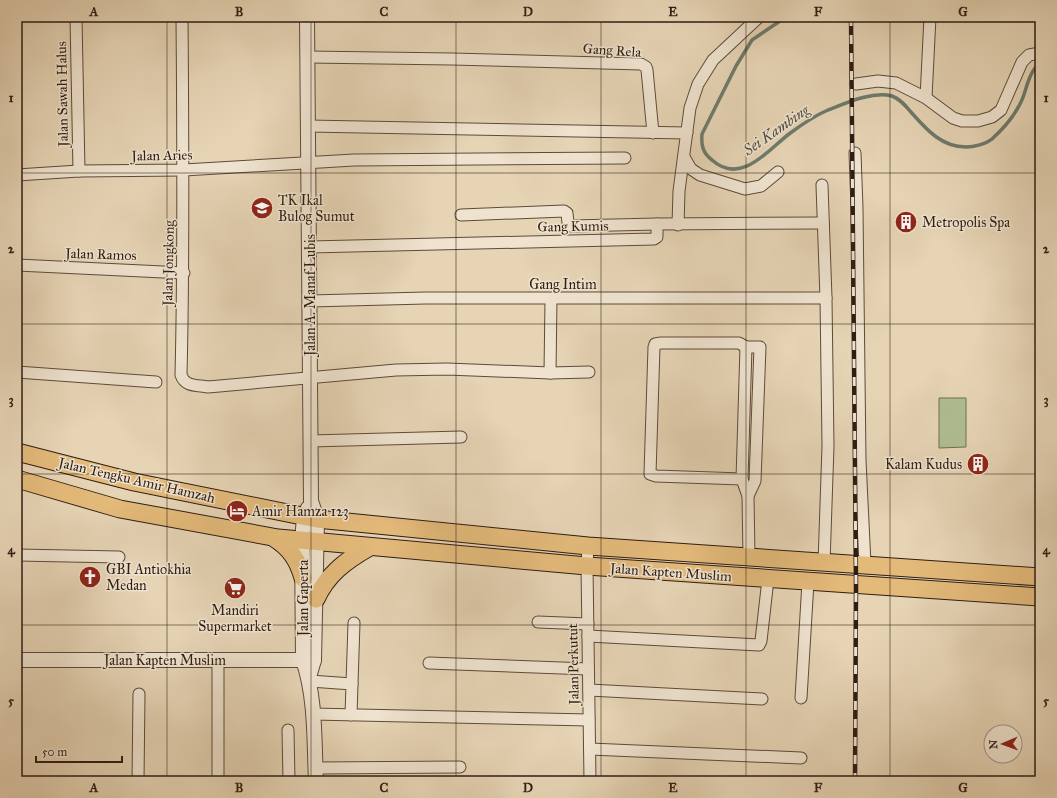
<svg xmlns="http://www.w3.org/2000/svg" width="1057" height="798" font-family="'IM FELL Great Primer',serif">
<rect width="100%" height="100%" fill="#e6d4b5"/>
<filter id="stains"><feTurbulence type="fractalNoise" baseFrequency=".005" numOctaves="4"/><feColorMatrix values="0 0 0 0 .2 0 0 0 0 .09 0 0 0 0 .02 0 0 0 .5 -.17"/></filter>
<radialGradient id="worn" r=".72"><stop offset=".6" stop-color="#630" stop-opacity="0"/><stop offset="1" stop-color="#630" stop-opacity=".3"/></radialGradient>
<path fill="#afbe92" stroke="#6e6e52" d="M939 398H966V447L939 448Z"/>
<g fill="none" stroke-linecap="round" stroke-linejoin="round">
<path stroke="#6d7b6c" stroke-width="3.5" d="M786 17 752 40 736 66 702 134C701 146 703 153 712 160 741 186 768 150 789 134 801 125 814 116 828 110 846 103 872 91 892 96 900 99 905 105 910 111 926 129 941 147 966 147 974 147 986 144 992 139 1002 130 1014 116 1020 104 1027 91 1026 80 1035 68L1040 67"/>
<g stroke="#5c4b3c" stroke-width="13">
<g id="minor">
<path d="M76 17 79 171"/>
<path d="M182 17C183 136 184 255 181 375 185 387 197 385 208 387L396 370 447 369 550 373 589 372"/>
<path d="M308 57 452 59 641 64 646 67 647 70 653 133"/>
<path d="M856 84 878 81 896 83 926 98 953 118 962 121H978L992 117 1001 110 1022 62 1029 55 1040 53"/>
<path d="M926 98 930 17"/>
<path d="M308 126 687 133"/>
<path d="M855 153 857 208 860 460 865 564"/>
<path d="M684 157 691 169 700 175 745 189 761 186 778 172"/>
<path d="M17 175 79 171 184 170 354 160 625 158"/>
<path d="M822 185 826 298"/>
<path d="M461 215 564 211 567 213 568 223 571 226 657 224"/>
<path d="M678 225 679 191 690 108 698 84 713 60 759 17"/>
<path d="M310 247 654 239 657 237V224L823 223"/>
<path d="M17 265 184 273"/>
<path d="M310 301 425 298H826L828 446 824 563"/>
<path d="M746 347 742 479 748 496 749 557"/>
<path d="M17 372 156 382"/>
<path d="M550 373 551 299"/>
<path d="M310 441 461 437"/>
<path d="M742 479 656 476 650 474 654 347 655 344 661 343H739L746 347H760L755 481 748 496"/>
<path d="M588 546 587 566 590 781"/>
<path d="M17 555 119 557"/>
<path d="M538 622 588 624"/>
<path d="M588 636 759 645 761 641 768 579"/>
<path d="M218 660V781"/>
<path d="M429 663 588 669"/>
<path d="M310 681 352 684 351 715"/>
<path d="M352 684 354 623"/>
<path d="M589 690 762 699"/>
<path d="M801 698 808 582"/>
<path d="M312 714 589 720"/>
<path d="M288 730 289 781"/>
<path d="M590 749 801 758"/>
<path d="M316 768 460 767"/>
<path d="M138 781 139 694"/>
</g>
</g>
<g stroke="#5c4b3c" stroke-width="16">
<g id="tertiary">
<path d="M307 17 311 501 317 519 314 660 309 677"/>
<path d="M308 508 304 517 302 541 303 660C316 698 314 741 316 781"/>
<path d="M17 660H314"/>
</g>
</g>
<g stroke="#2e1d13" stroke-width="19">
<g id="primary">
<path d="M17 452 134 482 317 519 588 546 1040 577"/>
<path d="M17 479 120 509 278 538 587 566 1040 597"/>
<path d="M274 538C290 548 298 560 303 578"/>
<path d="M316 599C327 575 345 561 368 548"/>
</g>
</g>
<use href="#minor" stroke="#efe3cf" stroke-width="11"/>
<use href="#tertiary" stroke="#efe3cf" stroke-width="14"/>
<use href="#primary" stroke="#e3ba7a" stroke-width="17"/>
<g stroke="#2e1d13" stroke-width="4.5">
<path id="rail" d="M851 17 856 584 855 781"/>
</g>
<use href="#rail" stroke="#efe3cf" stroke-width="3" stroke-dasharray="9" stroke-linecap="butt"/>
</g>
<path fill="none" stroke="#2e1d13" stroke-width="1" stroke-opacity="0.55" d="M167 17V781M311 17V781M456 17V781M601 17V781M746 17V781M890 17V781M17 173H1040M17 324H1040M17 474H1040M17 625H1040"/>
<defs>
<g id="school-disc" transform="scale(1.15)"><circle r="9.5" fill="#8f2418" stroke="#efe3cf"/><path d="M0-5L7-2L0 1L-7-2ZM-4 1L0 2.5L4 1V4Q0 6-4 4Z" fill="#fff"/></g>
<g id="building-disc" transform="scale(1.15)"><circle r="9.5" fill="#8f2418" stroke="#efe3cf"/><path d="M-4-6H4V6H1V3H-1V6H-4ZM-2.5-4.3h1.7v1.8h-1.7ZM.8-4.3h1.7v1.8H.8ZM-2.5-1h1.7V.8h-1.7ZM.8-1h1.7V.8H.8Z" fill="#fff"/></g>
<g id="hotel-disc" transform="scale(1.15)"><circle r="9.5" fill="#8f2418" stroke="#efe3cf"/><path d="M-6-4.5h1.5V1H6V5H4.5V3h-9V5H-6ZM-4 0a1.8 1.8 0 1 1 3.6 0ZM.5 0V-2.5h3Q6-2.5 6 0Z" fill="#fff"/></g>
<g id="church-disc" transform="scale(1.15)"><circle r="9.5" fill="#8f2418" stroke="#efe3cf"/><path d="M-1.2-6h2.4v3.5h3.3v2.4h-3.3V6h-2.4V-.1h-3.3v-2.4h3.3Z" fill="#fff"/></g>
<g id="supermarket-disc" transform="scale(1.15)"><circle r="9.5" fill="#8f2418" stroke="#efe3cf"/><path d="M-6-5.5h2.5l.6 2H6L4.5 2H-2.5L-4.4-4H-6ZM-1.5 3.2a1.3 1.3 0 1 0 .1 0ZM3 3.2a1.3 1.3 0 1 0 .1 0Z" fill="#fff"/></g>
</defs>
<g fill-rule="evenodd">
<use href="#school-disc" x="262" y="208"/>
<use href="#building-disc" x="906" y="222"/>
<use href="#building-disc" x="978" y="464"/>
<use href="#hotel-disc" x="237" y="511"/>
<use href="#church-disc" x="90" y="577"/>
<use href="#supermarket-disc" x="235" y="588"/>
</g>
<g text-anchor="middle" stroke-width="3" stroke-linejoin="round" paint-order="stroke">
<g font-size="14" fill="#2e1d13" stroke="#efe3cf">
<text transform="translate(612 50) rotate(4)" y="5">Gang Rela</text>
<text transform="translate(62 94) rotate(-91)" y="5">Jalan Sawah Halus</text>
<text transform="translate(162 155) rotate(-1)" y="5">Jalan Aries</text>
<text transform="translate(573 226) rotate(-1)" y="5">Gang Kumis</text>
<text transform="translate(101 254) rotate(2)" y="5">Jalan Ramos</text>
<text transform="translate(168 263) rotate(-89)" y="5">Jalan Jongkong</text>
<text x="563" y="289">Gang Intim</text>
<text transform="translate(310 295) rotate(-90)" y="5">Jalan A. Manaf Lubis</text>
<text transform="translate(137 480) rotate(13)" y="5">Jalan Tengku Amir Hamzah</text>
<text transform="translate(671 572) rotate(4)" y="5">Jalan Kapten Muslim</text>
<text transform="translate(303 598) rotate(-90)" y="5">Jalan Gaperta</text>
<text x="165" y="665">Jalan Kapten Muslim</text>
<text transform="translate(573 664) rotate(-91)" y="5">Jalan Perkutut</text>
</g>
<g font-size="14" fill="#2e1d13" stroke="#efe3cf" text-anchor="start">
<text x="278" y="205">TK Ikal<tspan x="278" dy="16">Bulog Sumut</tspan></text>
<text x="922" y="227">Metropolis Spa</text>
<text x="962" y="469" text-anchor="end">Kalam Kudus</text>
<text x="252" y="516">Amir Hamza 123</text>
<text x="106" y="574">GBI Antiokhia<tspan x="106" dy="16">Medan</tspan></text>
<text x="235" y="615" text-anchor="middle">Mandiri<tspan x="235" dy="16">Supermarket</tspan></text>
</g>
<g font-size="15" font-style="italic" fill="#4e4c3f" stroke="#efe3cf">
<text transform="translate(776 130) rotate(-35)" y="5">Sei Kambing</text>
</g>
</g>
<rect width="1057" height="798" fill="none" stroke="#e6d4b5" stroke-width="44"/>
<g transform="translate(1003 744) rotate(268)"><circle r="19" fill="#efe3cf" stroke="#a29484"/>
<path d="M0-3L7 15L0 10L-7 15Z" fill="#8f2418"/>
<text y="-6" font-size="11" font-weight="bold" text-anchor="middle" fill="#2e1d13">N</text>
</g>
<path d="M36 756v6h86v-6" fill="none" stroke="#2e1d13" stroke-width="2"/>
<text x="42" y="756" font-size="12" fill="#2e1d13" stroke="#efe3cf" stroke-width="3" paint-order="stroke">50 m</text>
<rect x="22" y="22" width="1013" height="754" fill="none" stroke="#2e1d13" stroke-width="1.5"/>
<g font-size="13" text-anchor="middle" font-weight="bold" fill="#2e1d13">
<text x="94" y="16">A</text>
<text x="239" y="16">B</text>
<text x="384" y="16">C</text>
<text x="528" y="16">D</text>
<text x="673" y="16">E</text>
<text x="818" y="16">F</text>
<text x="963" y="16">G</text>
<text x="11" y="102">1</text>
<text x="1046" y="102">1</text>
<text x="11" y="253">2</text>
<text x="1046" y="253">2</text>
<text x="11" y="404">3</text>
<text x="1046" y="404">3</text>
<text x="11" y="554">4</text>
<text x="1046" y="554">4</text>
<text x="11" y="705">5</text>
<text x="1046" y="705">5</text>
<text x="94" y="792">A</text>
<text x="239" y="792">B</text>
<text x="384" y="792">C</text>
<text x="528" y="792">D</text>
<text x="673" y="792">E</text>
<text x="818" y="792">F</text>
<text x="963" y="792">G</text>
</g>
<rect width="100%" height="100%" filter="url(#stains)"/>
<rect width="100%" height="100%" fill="url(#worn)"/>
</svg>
